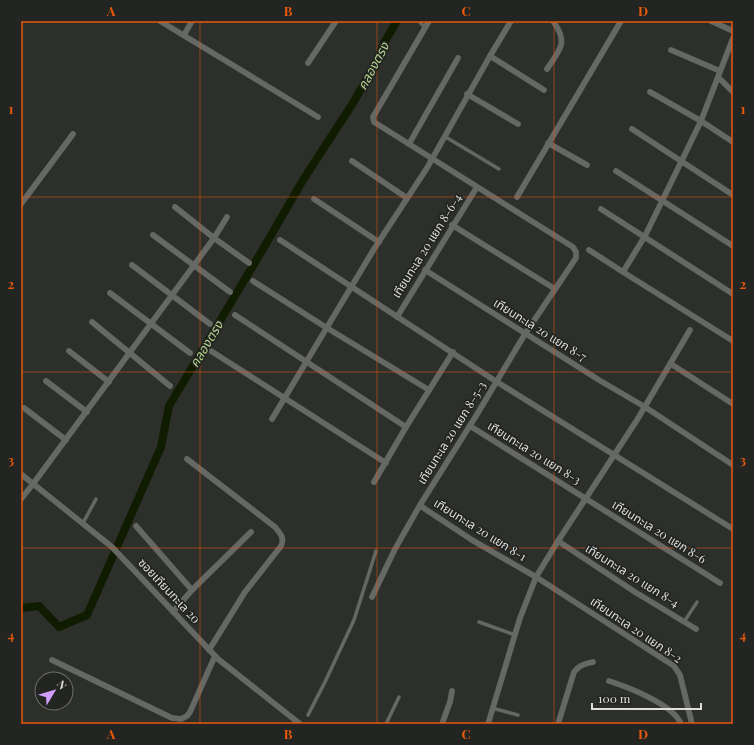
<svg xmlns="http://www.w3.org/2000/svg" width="754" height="745" font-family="'Playfair Display','Noto Sans Thai',serif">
<rect width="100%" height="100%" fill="#2d2f2b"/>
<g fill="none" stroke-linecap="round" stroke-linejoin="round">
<path stroke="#101c00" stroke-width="8" d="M21 608 39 606 59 627 87 615 161 447 169 406 263 249 303 180 353 103 377 61 384 43 397 21"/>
<g stroke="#494b48" stroke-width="4">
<g id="lane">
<path d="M419 21 425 28"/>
<path d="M444 136 499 169"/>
<path d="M83 523 96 499"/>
<path d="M479 622 515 635"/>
<path d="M684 622 697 602"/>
<path d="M492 708 518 715"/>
<path d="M308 715 325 682 354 620 376 551"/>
<path d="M386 724 399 697"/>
</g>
</g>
<g stroke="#494b48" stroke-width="6">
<g id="street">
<path d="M160 21 318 117"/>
<path d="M429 21 373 117 374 122 573 247 576 252V258L525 334 476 416 420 505 425 509 472 540 536 577 674 666 680 675 692 724"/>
<path d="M711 21 733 31"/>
<path d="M184 35 192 21"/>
<path d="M733 38 701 121 645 236 623 272 733 341"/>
<path d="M671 50 720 71"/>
<path d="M490 56 544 90"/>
<path d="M308 63 336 21"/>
<path d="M547 69C560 49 569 43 553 21"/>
<path d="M718 77 733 92"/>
<path d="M650 92 701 121 733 142"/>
<path d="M467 94 518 124"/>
<path d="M632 129 733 195"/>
<path d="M548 143 587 165"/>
<path d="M409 144 458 58"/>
<path d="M352 161 407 198"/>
<path d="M616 171 733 246"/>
<path d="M517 197 621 21"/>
<path d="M314 199 379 242"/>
<path d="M21 204 73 134"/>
<path d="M175 207 214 238 249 263"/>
<path d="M601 209 733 294"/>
<path d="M452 225 555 289"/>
<path d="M153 235 230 292"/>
<path d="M280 240 497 382 733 529"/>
<path d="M589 250 623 272"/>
<path d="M132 265 210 324"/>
<path d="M425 270 599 380 645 407 733 465"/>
<path d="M253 281 327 328 429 390"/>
<path d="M110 293 190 353"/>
<path d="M235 315 406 427"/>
<path d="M397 317 477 187"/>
<path d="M92 322 170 386"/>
<path d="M69 351 109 382"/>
<path d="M211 351 386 463"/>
<path d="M671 364 733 404"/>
<path d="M46 381 87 412"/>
<path d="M24 408 66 440"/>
<path d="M272 419 374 249 427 168 490 56 511 21"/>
<path d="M470 426 720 583"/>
<path d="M187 459 275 527C280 533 285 538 281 546L245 592 209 650"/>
<path d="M21 474 112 547 218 659 300 724"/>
<path d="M374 482 406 427 453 352"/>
<path d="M21 499 33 484 214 238 227 217"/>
<path d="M136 526 192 590"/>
<path d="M558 541 635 592 696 629"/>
<path d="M372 597 395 549 420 505"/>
<path d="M173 612 192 590 251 532"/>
<path d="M52 660 172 718 181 719 187 716 190 712 215 656"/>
<path d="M609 681C628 687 674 705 681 724"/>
<path d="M442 724 450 702 452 691"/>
<path d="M488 724 520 618 536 577 558 541 637 420 690 330"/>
<path d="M558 724 574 672C579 665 585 664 593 662"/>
</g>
</g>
<use href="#lane" stroke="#666864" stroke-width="3"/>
<use href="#street" stroke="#666864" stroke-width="5.5"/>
</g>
<path fill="none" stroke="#e8590c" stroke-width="1" stroke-opacity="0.55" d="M200 21V724M377 21V724M554 21V724M21 197H733M21 372H733M21 548H733"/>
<g text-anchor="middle" stroke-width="3.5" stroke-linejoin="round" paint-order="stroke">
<g font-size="12" fill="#dedfdd" stroke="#232522">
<text transform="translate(427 246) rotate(-58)" y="4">เทียนทะเล 20 แยก 8-6-4</text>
<text transform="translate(540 330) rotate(32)" y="4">เทียนทะเล 20 แยก 8-7</text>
<text transform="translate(452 433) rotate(-58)" y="4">เทียนทะเล 20 แยก 8-5-3</text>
<text transform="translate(534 453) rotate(32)" y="4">เทียนทะเล 20 แยก 8-3</text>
<text transform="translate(480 530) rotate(32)" y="4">เทียนทะเล 20 แยก 8-1</text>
<text transform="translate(659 532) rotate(32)" y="4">เทียนทะเล 20 แยก 8-6</text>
<text transform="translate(632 576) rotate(32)" y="4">เทียนทะเล 20 แยก 8-4</text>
<text transform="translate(169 591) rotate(47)" y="4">ซอยเทียนทะเล 20</text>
<text transform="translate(636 630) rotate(34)" y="4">เทียนทะเล 20 แยก 8-2</text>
</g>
<g font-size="13" font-style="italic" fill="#b4d38c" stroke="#232522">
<text transform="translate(373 66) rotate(-62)" y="5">คลองตรง</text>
<text transform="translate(206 344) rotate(-59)" y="5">คลองตรง</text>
</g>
</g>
<rect width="754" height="745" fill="none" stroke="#232522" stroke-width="44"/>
<g transform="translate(54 691) rotate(52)"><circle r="19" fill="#232522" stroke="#6e6f6d"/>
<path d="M0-3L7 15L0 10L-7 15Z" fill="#d19dfe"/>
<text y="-6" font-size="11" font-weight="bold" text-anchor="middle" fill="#dedfdd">N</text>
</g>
<path d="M592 703v6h109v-6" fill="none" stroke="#dedfdd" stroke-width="2"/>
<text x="598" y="703" font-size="12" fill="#dedfdd" stroke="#232522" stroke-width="3" paint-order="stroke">100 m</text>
<rect x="22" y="22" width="710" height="701" fill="none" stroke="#e8590c" stroke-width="1.5"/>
<g font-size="13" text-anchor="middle" font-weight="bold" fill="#e8590c">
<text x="111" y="16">A</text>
<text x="288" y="16">B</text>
<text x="466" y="16">C</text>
<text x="643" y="16">D</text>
<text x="11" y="114">1</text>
<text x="743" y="114">1</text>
<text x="11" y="289">2</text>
<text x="743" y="289">2</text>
<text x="11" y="465">3</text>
<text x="743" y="465">3</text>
<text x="11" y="640">4</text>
<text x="743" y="640">4</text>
<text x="111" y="739">A</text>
<text x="288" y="739">B</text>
<text x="466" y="739">C</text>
<text x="643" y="739">D</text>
</g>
</svg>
